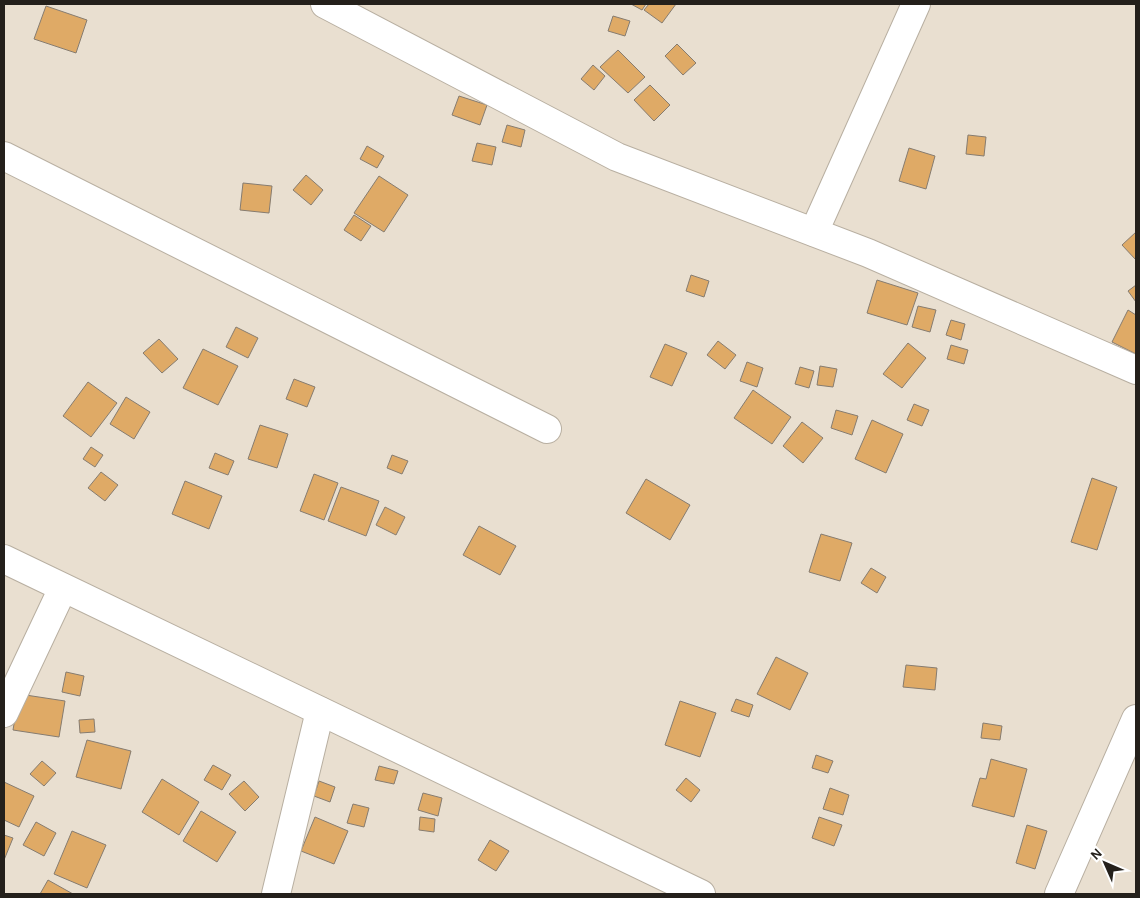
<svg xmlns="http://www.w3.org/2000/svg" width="1140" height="898" font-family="'Alegreya Sans',sans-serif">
<rect width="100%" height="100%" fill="#e9dfd0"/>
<g fill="#dfaa66" stroke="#867c70">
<path d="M631 4H646L642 10Z"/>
<path d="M649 4H676L662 23 644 10Z"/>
<path d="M46 6 87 20 76 53 34 39Z"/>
<path d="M613 16 630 21 625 36 608 31Z"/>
<path d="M677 44 696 63 683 75 665 56Z"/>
<path d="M618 50 645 77 628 93 600 67Z"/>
<path d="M593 65 605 76 594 90 581 79Z"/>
<path d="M650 85 670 105 654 121 634 100Z"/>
<path d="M459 96 487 105 480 125 452 115Z"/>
<path d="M507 125 525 130 521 147 502 142Z"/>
<path d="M968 135 986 137 984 156 966 154Z"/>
<path d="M477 143 496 147 492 165 472 161Z"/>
<path d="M367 146 384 156 377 168 360 159Z"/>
<path d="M909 148 935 156 926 189 899 181Z"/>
<path d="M306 175 323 190 311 205 293 190Z"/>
<path d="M379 176 408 195 384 232 354 213Z"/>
<path d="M243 183 272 186 269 213 240 210Z"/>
<path d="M354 215 371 226 361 241 344 230Z"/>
<path d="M1136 232V260L1122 245Z"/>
<path d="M691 275 709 281 704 297 686 291Z"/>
<path d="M877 280 918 293 907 325 867 313Z"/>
<path d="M1136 285V302L1128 291Z"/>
<path d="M918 306 936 310 930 332 912 327Z"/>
<path d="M1128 310 1136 315V354L1112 342Z"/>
<path d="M951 320 965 324 961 340 946 335Z"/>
<path d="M236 327 258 338 248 358 226 347Z"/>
<path d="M159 339 178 359 162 373 143 353Z"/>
<path d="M718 341 736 355 725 369 707 355Z"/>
<path d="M908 343 926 358 902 388 883 374Z"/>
<path d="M665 344 687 353 672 386 650 377Z"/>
<path d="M951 345 968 350 964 364 947 359Z"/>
<path d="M203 349 238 366 218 405 183 388Z"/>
<path d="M747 362 763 368 757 387 740 381Z"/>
<path d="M820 366 837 369 833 387 817 385Z"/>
<path d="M800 367 814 371 809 388 795 384Z"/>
<path d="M294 379 315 387 307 407 286 399Z"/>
<path d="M88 382 117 403 91 437 63 416Z"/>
<path d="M753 390 791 417 772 444 734 418Z"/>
<path d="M126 397 150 412 134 439 110 424Z"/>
<path d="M914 404 929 410 922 426 907 420Z"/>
<path d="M836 410 858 416 852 435 831 428Z"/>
<path d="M872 420 903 434 886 473 855 459Z"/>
<path d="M802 422 823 438 803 463 783 446Z"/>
<path d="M260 425 288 434 277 468 248 459Z"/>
<path d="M91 447 103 455 95 467 83 459Z"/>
<path d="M215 453 234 461 228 475 209 468Z"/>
<path d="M392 455 408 461 402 474 387 468Z"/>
<path d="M101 472 118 485 105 501 88 488Z"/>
<path d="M314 474 338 483 324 520 300 511Z"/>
<path d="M1092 478 1117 487 1097 550 1071 542Z"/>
<path d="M646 479 690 505 670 540 626 513Z"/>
<path d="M185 481 222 496 209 529 172 514Z"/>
<path d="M341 487 379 501 366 536 328 521Z"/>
<path d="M385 507 405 517 396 535 376 525Z"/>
<path d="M479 526 516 546 500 575 463 555Z"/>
<path d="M821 534 852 543 840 581 809 572Z"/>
<path d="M871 568 886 577 877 593 861 583Z"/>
<path d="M776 657 808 673 790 710 757 694Z"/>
<path d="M906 665 937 668 935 690 903 687Z"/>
<path d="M66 672 84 676 80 696 62 692Z"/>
<path d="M19 694 65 701 59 737 13 730Z"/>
<path d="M736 699 753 705 749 717 731 711Z"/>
<path d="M680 701 716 713 700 757 665 745Z"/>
<path d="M94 719 95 732 80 733 79 720Z"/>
<path d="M983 723 1002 726 1000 740 981 738Z"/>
<path d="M87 740 131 751 121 789 76 777Z"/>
<path d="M816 755 833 761 828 773 812 768Z"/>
<path d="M991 759 1027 769 1014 817 972 806 980 778 986 779Z"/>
<path d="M42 761 56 773 44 786 30 774Z"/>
<path d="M213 765 231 775 222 790 204 780Z"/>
<path d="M379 766 398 771 394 784 375 780Z"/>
<path d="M686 778 700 790 691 802 676 790Z"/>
<path d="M162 779 199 802 179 835 142 812Z"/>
<path d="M244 781 259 797 245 811 229 794Z"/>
<path d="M319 781 335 787 330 802 314 796Z"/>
<path d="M4 782 34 796 19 827 4 820Z"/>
<path d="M830 788 849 795 843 815 823 809Z"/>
<path d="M423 793 442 798 438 816 418 810Z"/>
<path d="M353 804 369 808 364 827 347 823Z"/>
<path d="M201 811 236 832 217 862 183 841Z"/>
<path d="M315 817 348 831 334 864 301 851Z"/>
<path d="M420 817 435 819 434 832 419 830Z"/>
<path d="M819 817 842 825 834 846 812 838Z"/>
<path d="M36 822 56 833 44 856 23 845Z"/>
<path d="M1027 825 1047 831 1035 869 1016 863Z"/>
<path d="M72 831 106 845 87 888 54 874Z"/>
<path d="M4 835 13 838 4 860Z"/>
<path d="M490 840 509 851 496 871 478 860Z"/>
<path d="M48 880 73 894H40Z"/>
</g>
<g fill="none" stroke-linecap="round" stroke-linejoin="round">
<g stroke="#b8afa1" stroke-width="30">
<g id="minor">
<path d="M325 4 617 157 868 253 1136 370"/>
<path d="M4 156 547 429"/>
<path d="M814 232 916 4"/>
<path d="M4 559 701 894"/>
<path d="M4 713 63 588"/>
<path d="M276 894 320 711"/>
<path d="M1059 894 1136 719"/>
</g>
</g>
<use href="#minor" stroke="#fff" stroke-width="28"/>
</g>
<rect width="1140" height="898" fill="none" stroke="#24201b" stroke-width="10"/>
<g transform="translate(1105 863) rotate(315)" stroke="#ffffff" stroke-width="4" paint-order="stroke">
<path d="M0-4L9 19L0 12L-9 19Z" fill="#24201b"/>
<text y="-8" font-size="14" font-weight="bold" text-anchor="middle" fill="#24201b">N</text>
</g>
</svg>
